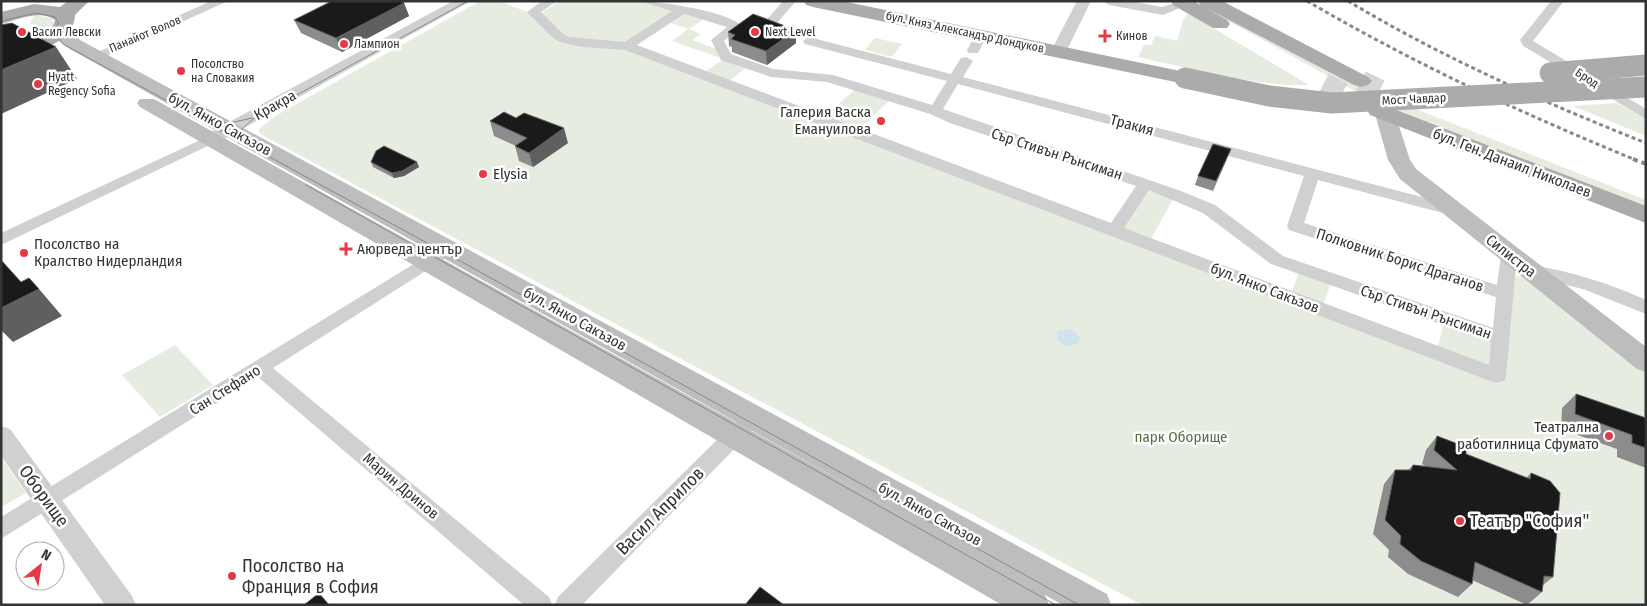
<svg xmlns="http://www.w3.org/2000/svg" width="1647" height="606" font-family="'Fira Sans Condensed',sans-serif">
<rect width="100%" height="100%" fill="#fff"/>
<g fill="#e6ecdf">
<path d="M480 1H499L530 13 552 36 622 47 703 77 1503 382 1513 278 1516 276 1522 277 1646 373V605H1142L260 134 258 130 275 116Z"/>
<path d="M560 1H646L708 16 689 29 701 34 692 40 725 52 718 57 672 41 688 29 665 21 627 46 567 40 540 16 544 11Z"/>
<path d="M1192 1 1221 13 1368 90 1646 200V207L1405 114 1364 96Z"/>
<path d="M1188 13 1309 85C1252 86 1194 69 1138 57L1144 45H1151L1155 36 1177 41 1183 20Z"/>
<path d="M34 15 51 18 54 22C50 37 30 41 17 41L40 31 30 23Z"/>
<path d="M875 38 902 44 892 57 865 50Z"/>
<path d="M726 57 750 65 726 83 702 74Z"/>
<path d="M858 87 892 98 856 133 820 120Z"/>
<path d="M1617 103 1646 118V136L1573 106Z"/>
<path d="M1145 184 1176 194 1148 244 1114 231Z"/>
<path d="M1300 268 1332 280 1321 310 1290 298Z"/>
<path d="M1445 318 1495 336 1491 371 1437 351Z"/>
<path d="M175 345 213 385 160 417 122 375Z"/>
<path d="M1 458 26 493 1 507Z"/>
</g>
<path fill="#cfe2ee" d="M1067 329 1077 333 1080 339 1077 344 1066 346 1057 340V332Z"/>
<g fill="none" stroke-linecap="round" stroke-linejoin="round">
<g stroke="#d6d6d6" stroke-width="21" stroke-dasharray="21 11" stroke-linecap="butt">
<path d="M1361 81 1384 92"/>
<path d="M1324 83 1347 95"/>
</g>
<g fill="#d0d0d0" fill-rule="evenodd">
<path d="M211 1H228L100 59H90L89 56Z"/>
<path d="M542 1H557L541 12 562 33 569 37 625 42 672 11 640 1C660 1 730 12 742 26L724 41 731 54 773 69 833 75 932 105 947 81 805 44 803 41 809 37 951 74 961 58 966 57 973 61 963 77 1460 207 1462 211 1460 215 1454 216 1318 180 1304 223 1497 285 1501 255 1503 251H1515L1517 255 1506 376 1504 381 1497 383 1490 381 625 50 582 47 560 42 554 39 527 12ZM684 14 727 27 711 40 721 60 771 77 827 82 930 114 950 123 1136 186 1111 223 637 45ZM958 84 1304 176 1287 226 1289 230 1496 297 1493 328 1283 256 1215 205 1181 191 943 109ZM1149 190 1203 213 1271 264 1491 342 1489 365 1124 228Z"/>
<path d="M783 1H796L771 30H763L761 27 763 24Z"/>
<path d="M1103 1H1130L1162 7 1181 1H1188L1190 4 1163 15 1109 5Z"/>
<path d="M1551 1H1564L1533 41 1646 109V119L1523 46 1520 40Z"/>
<path d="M981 31 987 35 978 53H968L967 50 977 32Z"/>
<path d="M211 135 216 136 218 139 216 142 1 245V233Z"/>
<path d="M448 243 454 245 456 249 454 253 273 368 549 597 552 605H524L258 377 1 539V517Z"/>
<path d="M1530 265C1570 271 1609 283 1646 300V314L1583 289 1524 275 1522 271 1524 267Z"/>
<path d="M742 420 749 422 752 428 749 434 582 605H555L558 597 735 422Z"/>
</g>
<g fill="#d0d0d0" fill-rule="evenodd">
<path d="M453 1H471L217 143H205L202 139 205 135Z"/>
<path d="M1077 1H1091L1065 54H1053L1051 51Z"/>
<path d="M1 426 10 429 132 596 136 605H105L1 456Z"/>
</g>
<g fill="#bdbdbd" fill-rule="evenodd">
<path d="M62 22 68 23 72 34 80 40 1107 594 1111 605H1063L1045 595 1049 605H1002L140 107 137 103 140 99H154L908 518 68 48 58 40 53 27 56 23Z"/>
<path d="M1385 108 1392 110 1395 114 1410 160 1416 169 1646 347V372L1637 369 1400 179 1388 160 1375 114 1378 110Z"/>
</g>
<g fill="#ababab" fill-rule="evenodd">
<path d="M68 1H89L75 15C74 48 26 53 1 58V46C16 43 52 39 55 20 40 9 17 20 1 24V12L34 4 60 7Z"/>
<path d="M804 1H842L1185 72 1192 74 1195 78 1192 82 1185 84 813 7 806 5Z"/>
<path d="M1171 1H1194L1200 5 1198 1H1222L1368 77 1372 81 1368 85 1361 87 1354 85 1204 7 1227 20 1230 24 1227 28H1213L1173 5Z"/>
<path d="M1378 103 1646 206V223L1370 115 1367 110 1370 105Z"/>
</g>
<g stroke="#888" stroke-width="1">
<path d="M1 21 36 13 55 17 58 22 55 34 63 44 471 267 1079 605"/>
<path d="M210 121 230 123 252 118"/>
<path d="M239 144 242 129 253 119 468 1"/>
<path d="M306 185 1056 605"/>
</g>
<g stroke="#888" stroke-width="3" stroke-dasharray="4 3" stroke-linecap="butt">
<path d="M1307 1C1413 63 1523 114 1636 160"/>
<path d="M1348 1C1443 58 1543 102 1646 143"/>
</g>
<path stroke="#888" stroke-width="4" stroke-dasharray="5 4" stroke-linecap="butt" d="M1633 159 1646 164"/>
<g stroke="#ababab" stroke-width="21">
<path d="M1550 73 1646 65"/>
<path d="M1185 78 1269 96 1332 103 1646 87"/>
</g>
</g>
<g fill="#8c8c8c">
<path d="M404 3 409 16 342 52 301 33 294 20Z"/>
<path d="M796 30V43L767 65 732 52V47L729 46 728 32Z"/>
<path d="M490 121 568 143 533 167 519 161 515 146H516L494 136Z"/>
<path d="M1227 159 1213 191 1195 185 1198 176Z"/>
<path d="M371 162 419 167 404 176 394 178 373 167Z"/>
<path d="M1576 394 1646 418V468L1617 457V449L1561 429 1562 408Z"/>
<path d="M1437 436 1466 454 1526 478 1531 473 1553 577 1543 585 1542 592 1527 605 1472 580V584L1458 597 1408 574 1388 557 1389 550 1373 534 1384 484 1395 470H1408L1413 465 1425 466 1422 464 1426 450Z"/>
</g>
<g fill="#5f5f5f">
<path d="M404 3 409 16 342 52 336 38Z"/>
<path d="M796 30V43L767 65 766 51Z"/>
<path d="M56 47 77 79 1 114V70Z"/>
<path d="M564 128 568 143 533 167 529 153Z"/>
<path d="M417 162 419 167 404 176 394 178 392 173Z"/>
<path d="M39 289 62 316 13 342 1 330V308Z"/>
</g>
<g fill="#1a1a1a" stroke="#5f5f5f">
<path d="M332 1H401L404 3 336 38 294 20Z"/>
<path d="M753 14 796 30 766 51 731 39 735 35 728 32Z"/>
<path d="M12 23 56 47 1 70V25Z"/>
<path d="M504 112 516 118 524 113 564 128 529 153 515 146 527 138 490 121Z"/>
<path d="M1213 144 1231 149 1216 181 1198 176Z"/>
<path d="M384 146 417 162 402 171 392 173 371 162 376 151Z"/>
<path d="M1 260 21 282 29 278 39 289 1 308Z"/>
<path d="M1576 394 1646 418V448L1632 443V435L1575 414Z"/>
<path d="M1437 436 1466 447V454L1530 479 1531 473 1550 481 1560 493 1553 577 1544 576 1542 592 1475 562 1472 584 1421 561 1400 544 1401 536 1385 520 1395 470H1411L1413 465 1457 470 1434 450Z"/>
<path d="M760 587 784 605H745Z"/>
<path d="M319 593 329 605H304Z"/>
</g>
<g fill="#e63946" stroke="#fff" stroke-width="2">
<circle cx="22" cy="32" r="5"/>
<circle cx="755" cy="32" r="5"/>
<path d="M1102.5 28.5h5v5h5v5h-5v5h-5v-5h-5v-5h5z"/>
<circle cx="344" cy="44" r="5"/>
<circle cx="181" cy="71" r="5"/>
<circle cx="38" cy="84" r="5"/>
<circle cx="881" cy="121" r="5"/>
<circle cx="483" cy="174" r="5"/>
<path d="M343.5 241.5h5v5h5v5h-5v5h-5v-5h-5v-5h5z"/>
<circle cx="24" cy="253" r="5"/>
<circle cx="1609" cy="436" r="5"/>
<circle cx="1460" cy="521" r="5"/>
<circle cx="232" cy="576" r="5"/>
</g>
<g text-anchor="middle" stroke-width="5" stroke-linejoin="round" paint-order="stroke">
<g font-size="12" fill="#333" stroke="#fff" text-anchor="start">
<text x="32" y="36">Васил Левски</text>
<text x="765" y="36">Next Level</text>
<text x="1116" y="40">Кинов</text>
<text x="354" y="48">Лампион</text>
<text x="191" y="68">Посолство<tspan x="191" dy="14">на Словакия</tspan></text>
<text x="48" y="81">Hyatt<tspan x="48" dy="14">Regency Sofia</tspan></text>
</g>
<g font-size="12" fill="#333" stroke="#fff">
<text transform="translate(965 32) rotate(12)" y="4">бул. Княз Александър Дондуков</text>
<text transform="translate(145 34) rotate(-23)" y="4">Панайот Волов</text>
<text transform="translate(1587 78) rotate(33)" y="4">Брод</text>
<text transform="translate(1414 99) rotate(-3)" y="4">Мост Чавдар</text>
</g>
<g font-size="15" fill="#333" stroke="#fff">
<text transform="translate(275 105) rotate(-29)" y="5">Кракра</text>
<text transform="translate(220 124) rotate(29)" y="5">бул. Янко Сакъзов</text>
<text transform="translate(1132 125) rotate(15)" y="5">Тракия</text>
<text transform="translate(1057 154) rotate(18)" y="5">Сър Стивън Рънсиман</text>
<text transform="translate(1512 163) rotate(21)" y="5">бул. Ген. Данаил Николаев</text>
<text transform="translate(1511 256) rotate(38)" y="5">Силистра</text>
<text transform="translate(1400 260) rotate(18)" y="5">Полковник Борис Драганов</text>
<text transform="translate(1265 288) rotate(21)" y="5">бул. Янко Сакъзов</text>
<text transform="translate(1426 312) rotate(19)" y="5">Сър Стивън Рънсиман</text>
<text transform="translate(575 319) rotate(29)" y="5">бул. Янко Сакъзов</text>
<text transform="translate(225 390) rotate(-32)" y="5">Сан Стефано</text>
<text transform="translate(401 486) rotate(40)" y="5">Марин Дринов</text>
<text transform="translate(930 514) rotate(29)" y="5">бул. Янко Сакъзов</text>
</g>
<g font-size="15" fill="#333" stroke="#fff" text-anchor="start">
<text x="871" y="117" text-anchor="end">Галерия Васка<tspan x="871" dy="17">Емануилова</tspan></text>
<text x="493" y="179">Elysia</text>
<text x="34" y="249">Посолство на<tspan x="34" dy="17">Кралство Нидерландия</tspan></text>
<text x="357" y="254">Аюрведа център</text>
<text x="1599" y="432" text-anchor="end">Театрална<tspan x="1599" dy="17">работилница Сфумато</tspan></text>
</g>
<g font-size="15" fill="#56703f" stroke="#fff">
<text x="1181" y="442">парк Оборище</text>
</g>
<g font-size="18" fill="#333" stroke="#fff">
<text transform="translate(44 496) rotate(54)" y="6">Оборище</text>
<text transform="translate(660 511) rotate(-45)" y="6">Васил Априлов</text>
</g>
<g font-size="18" fill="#333" stroke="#fff" text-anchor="start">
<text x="1470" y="527">Театър "София"</text>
<text x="242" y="572">Посолство на<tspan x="242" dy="21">Франция в София</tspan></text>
</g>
</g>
<rect width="1647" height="606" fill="none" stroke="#333333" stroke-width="5"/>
<g transform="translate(40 566) rotate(30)"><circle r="24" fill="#ffffff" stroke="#adadad"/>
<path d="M0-4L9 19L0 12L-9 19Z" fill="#e63946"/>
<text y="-8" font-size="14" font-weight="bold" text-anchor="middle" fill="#333333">N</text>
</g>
</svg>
